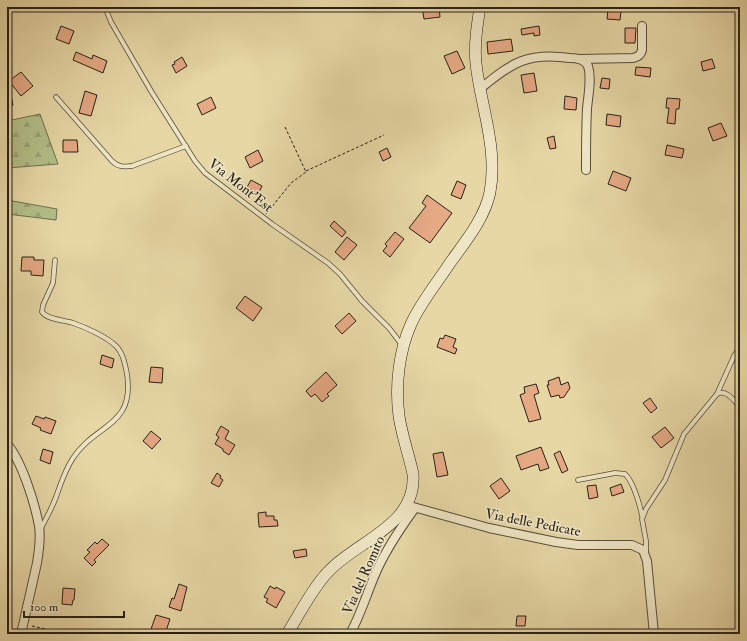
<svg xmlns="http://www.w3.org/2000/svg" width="747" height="641" font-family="'IM FELL Double Pica',serif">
<defs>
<pattern id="forest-firs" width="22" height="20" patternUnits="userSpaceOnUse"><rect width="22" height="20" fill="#b3bf88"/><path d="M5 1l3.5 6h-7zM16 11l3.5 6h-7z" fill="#9aa475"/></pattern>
</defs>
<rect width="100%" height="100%" fill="#e6d7a5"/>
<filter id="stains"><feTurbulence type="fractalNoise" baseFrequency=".005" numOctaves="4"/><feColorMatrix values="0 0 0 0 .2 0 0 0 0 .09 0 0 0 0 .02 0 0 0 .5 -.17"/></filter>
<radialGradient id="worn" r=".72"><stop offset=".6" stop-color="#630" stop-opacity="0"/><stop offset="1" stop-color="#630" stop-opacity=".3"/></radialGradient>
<g fill="url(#forest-firs)" stroke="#6e7050">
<path d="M40 114 58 164 7 168V121Z"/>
<path d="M7 200 57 209 56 220 7 214Z"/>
</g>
<g fill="#e5a984" stroke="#282117">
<path d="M422 7H439L440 17 424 19Z"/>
<path d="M608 9 621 11 620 20 607 19Z"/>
<path d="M61 26 74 31 69 44 56 39Z"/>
<path d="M539 26 540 35 534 36V33L522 35 521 29Z"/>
<path d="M625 28H636L635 43H625Z"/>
<path d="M511 39 513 51 488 54 487 42Z"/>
<path d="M457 51 465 68 452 74 444 56Z"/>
<path d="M76 52 92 59 93 55 107 61 103 73 73 60Z"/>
<path d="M182 57 187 66 176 73 172 65 175 64 174 62Z"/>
<path d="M712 59 715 68 703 71 701 62Z"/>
<path d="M636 67 651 68 650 77 635 75Z"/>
<path d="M21 72 33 86 21 96 9 81Z"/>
<path d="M534 73 537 91 524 93 521 75Z"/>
<path d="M602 78 610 79 609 89 600 88Z"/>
<path d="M7 86H9L13 105 7 107Z"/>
<path d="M85 91 97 95 91 116 79 113Z"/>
<path d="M565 96 577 98 576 110 564 109Z"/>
<path d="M211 97 216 108 202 115 197 104Z"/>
<path d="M667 98 680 99 679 109H676L675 124 667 123 669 108H666Z"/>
<path d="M607 114 621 116 620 127 606 125Z"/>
<path d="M721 123 727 136 713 141 708 128Z"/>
<path d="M554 136 556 148 550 149 547 138Z"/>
<path d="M63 140H77L78 152H63Z"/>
<path d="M667 145 684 149 682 158 665 155Z"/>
<path d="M387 148 391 157 383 161 379 152Z"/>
<path d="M258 150 263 161 250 168 245 157Z"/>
<path d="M613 171 631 178 626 191 608 184Z"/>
<path d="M251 180 262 186 258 194 247 187Z"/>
<path d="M457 181 466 185 461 199 451 195Z"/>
<path d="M427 195 452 213 430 243 409 228 426 206 422 203Z"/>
<path d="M334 221 346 232 342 237 330 226Z"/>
<path d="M395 232 404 239 390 257 383 251 387 246 385 244Z"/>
<path d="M347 237 357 245 344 260 335 252Z"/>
<path d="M22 257H34V260H44L43 276 31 275V271H21Z"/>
<path d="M245 296 262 308 253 321 236 308Z"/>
<path d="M349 313 356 321 342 334 335 326Z"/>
<path d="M445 335 456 339 453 347 457 349 455 354 437 347 440 338 443 339Z"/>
<path d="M102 355 114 359 112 368 100 364Z"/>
<path d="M151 367 163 368 162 383 149 382Z"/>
<path d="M326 372 337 385 327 394 329 396 322 402 315 394 311 397 306 391Z"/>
<path d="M559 377 561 385 568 382 570 388 564 397 560 398 559 395 551 397 547 385H549L548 381Z"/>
<path d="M536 384 539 393 534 395 541 419 529 422 520 395 525 393 524 387Z"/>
<path d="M650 398 657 408 651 413 643 403Z"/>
<path d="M36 416 44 419 45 417 56 421 51 434 40 430 41 428 32 424Z"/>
<path d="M221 426 229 431 225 439 235 445 229 455 223 451V449L215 444 219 437 216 435Z"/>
<path d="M665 427 674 438 661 448 652 437Z"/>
<path d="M151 431 161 439 152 449 143 441Z"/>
<path d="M541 447 549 468 540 471 538 464 521 470 516 456Z"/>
<path d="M43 449 53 452 50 464 40 460Z"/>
<path d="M560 451 568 470 562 473 554 454Z"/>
<path d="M443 452 448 475 437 477 433 454Z"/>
<path d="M217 473 221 476 220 478 223 480 219 487 211 483Z"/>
<path d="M501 478 510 491 499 499 490 486Z"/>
<path d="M621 484 624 492 612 496 610 488Z"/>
<path d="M596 485 598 497 589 499 587 486Z"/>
<path d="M266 512V516H274V520H277L278 526 259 527 258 513Z"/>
<path d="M102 539 109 545 94 560 96 562 92 566 84 558 90 552 87 550 95 542 97 544Z"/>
<path d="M306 549 307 556 295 558 293 551Z"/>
<path d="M179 584 187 587 181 611 169 607 172 598 174 599Z"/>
<path d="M270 586 275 589 276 587 285 592 276 608 266 602 268 599 264 597Z"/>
<path d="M63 588 75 589 74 600H73L72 605 62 604Z"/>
<path d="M156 615 170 619 165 634H154L150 632Z"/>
<path d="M517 616H526L525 626H516Z"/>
</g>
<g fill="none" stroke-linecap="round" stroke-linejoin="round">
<g stroke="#584e3a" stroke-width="5.5">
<g id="lane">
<path d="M105 7 111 22 151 91 195 161 205 173 272 224 328 263 340 274 362 301 389 328 402 345"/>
<path d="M56 97 112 161C118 167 124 167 132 166L186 146"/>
<path d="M717 394C727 389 734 401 740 407"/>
<path d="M578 480 615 473 625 474C633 481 640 505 642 516"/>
<path d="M40 530C46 519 52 508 56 497 61 483 65 470 73 458 96 423 135 427 127 374 125 364 123 353 116 346 107 337 85 327 73 323 64 320 48 320 42 312L43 305 53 283 55 260"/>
<path d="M646 553V541L642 519 646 509 665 480 684 434 717 394 734 356 740 347"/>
</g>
</g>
<g stroke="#584e3a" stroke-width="10">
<g id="street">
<path d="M579 59 633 58C638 57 641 55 642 50V26"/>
<path d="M481 88C513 62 528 52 570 58 576 58 585 59 588 66 592 79 588 96 587 109 586 129 586 150 586 170"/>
<path d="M7 444C22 461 35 504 39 526 41 538 39 551 37 563L21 634"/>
<path d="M406 505 489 528 556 542 578 545H632L643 550 647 561 654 634"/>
<path d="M350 634C360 616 366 596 374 577 384 552 399 530 415 508"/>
</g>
</g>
<g stroke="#282117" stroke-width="12">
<path id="secondary" d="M287 634C299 615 313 587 328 572 356 541 417 526 413 474 409 455 402 436 399 416 395 386 399 351 411 324 421 302 437 283 450 263 465 242 485 218 490 192 498 148 481 107 476 64 474 45 477 26 480 7"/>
</g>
<g stroke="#282117" stroke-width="1" stroke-dasharray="3 2" stroke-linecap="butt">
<path d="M306 171 384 135"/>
<path d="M266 214 291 183 306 172 285 127"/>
<path d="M32 626 67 634"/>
</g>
<use href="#lane" stroke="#efe5c4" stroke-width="4"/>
<use href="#street" stroke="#efe5c4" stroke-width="8"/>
<use href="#secondary" stroke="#efe5c4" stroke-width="11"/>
</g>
<g text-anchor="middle" stroke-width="3.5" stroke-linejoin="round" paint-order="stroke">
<g font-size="14" fill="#282117" stroke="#efe5c4">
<text transform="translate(241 185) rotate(38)" y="5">Via Mont'Est</text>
<text transform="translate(533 522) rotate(11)" y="5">Via delle Pedicate</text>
<text transform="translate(363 575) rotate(-66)" y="5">Via del Romito</text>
</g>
</g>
<rect width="747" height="641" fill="none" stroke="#e6d7a5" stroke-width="24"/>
<rect x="8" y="8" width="731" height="625" fill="none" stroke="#282117" stroke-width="2"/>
<rect x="12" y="12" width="723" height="617" fill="none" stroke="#282117"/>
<path d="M24 611v6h100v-6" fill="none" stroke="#282117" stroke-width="2"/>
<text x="30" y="611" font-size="12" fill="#282117" stroke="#efe5c4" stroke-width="3" paint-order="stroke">100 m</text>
<rect width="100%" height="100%" filter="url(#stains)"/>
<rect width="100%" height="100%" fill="url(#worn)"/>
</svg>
